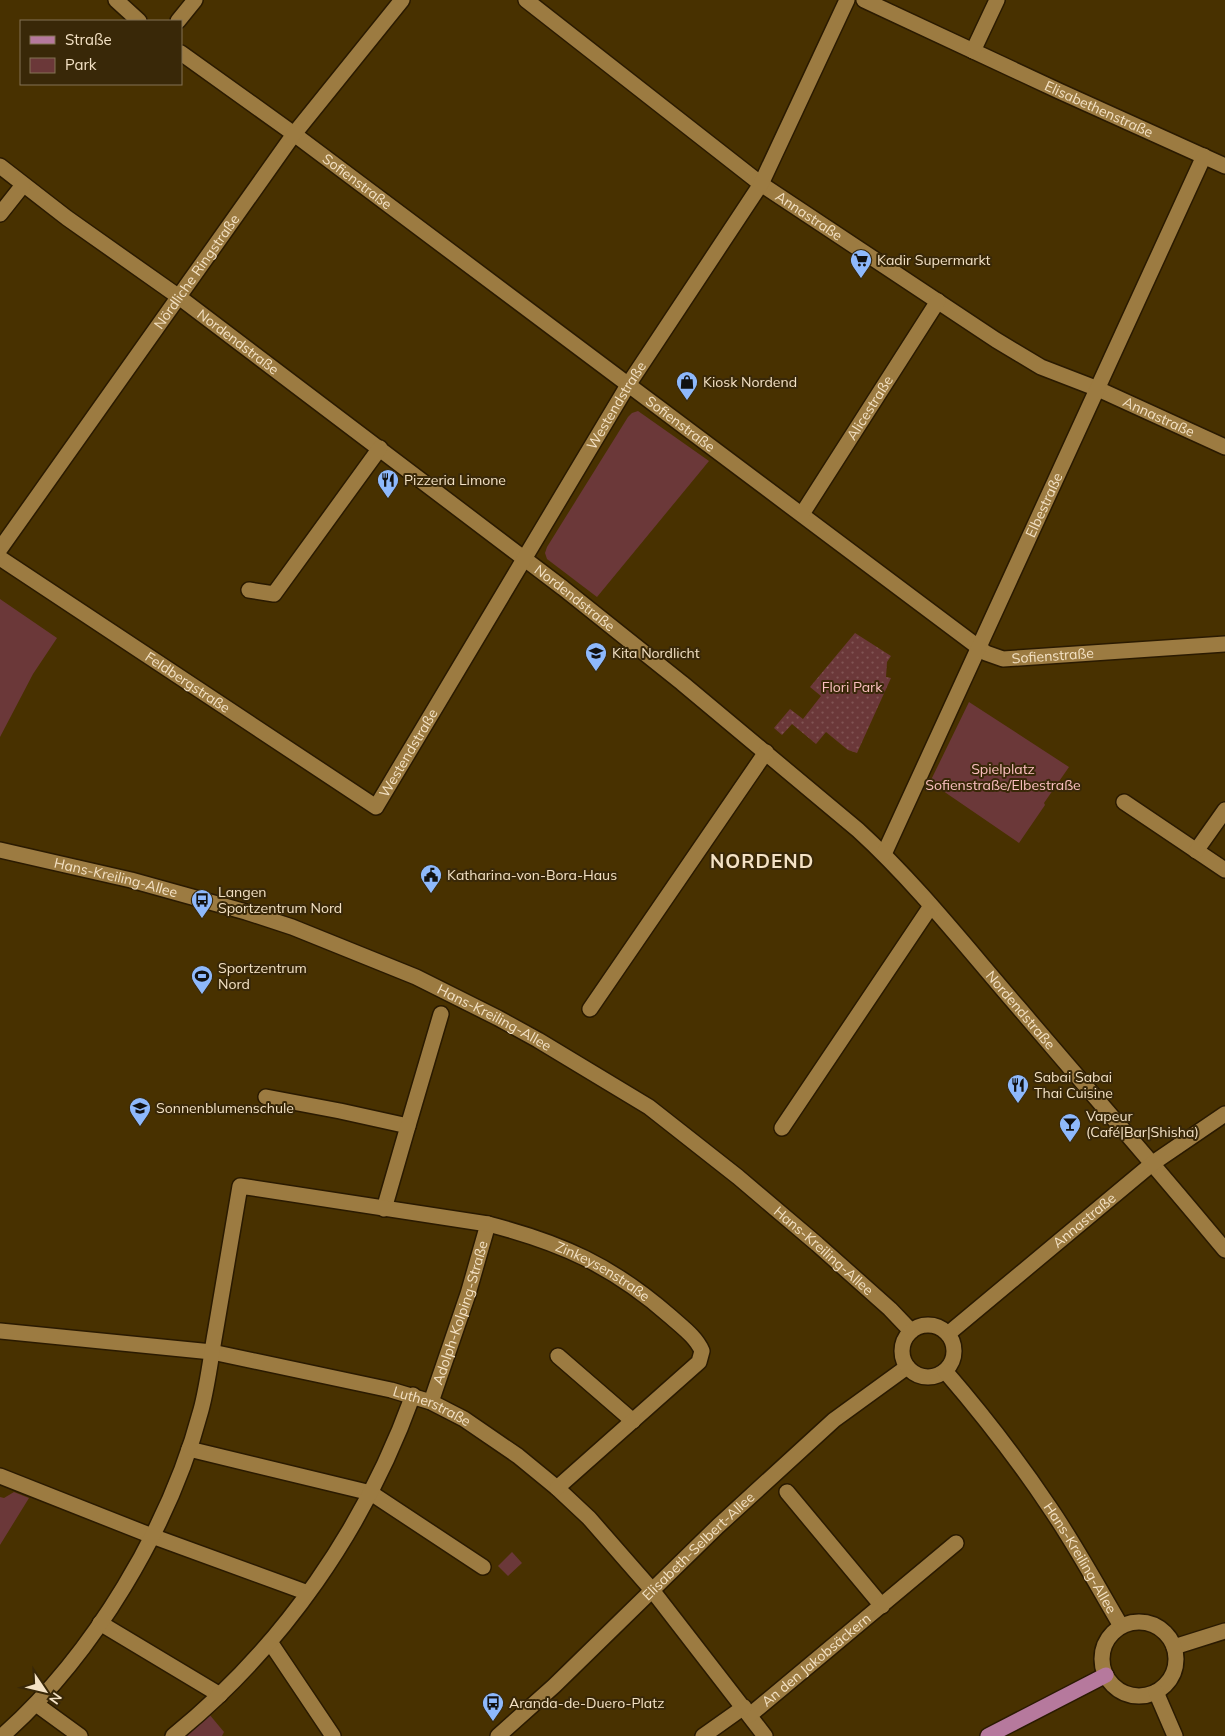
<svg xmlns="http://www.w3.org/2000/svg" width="1225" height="1736" font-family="Mulish,sans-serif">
<defs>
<pattern id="garden-dots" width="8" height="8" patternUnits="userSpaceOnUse" patternTransform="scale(1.25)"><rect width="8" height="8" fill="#6b3839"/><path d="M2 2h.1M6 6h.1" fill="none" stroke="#815454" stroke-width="1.8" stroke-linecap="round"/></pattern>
</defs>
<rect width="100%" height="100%" fill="#483100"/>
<g fill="#6b3839">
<path d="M638 411 709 461 597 597 547 559 545 553 547 547 628 417 632 413Z"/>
<path d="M0 599 57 638 33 674 0 737Z"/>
<path d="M969 702 1069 767 1044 803 1045 805 1019 843 930 782Z"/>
<path d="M14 1492 29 1498 0 1545V1497L4 1498Z"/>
<path d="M512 1552 522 1563 508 1576 498 1566Z"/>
<path d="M209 1714 224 1732 222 1736H185Z"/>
</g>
<path fill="url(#garden-dots)" d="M855 633 891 656 887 662 886 677 891 678 857 753 848 750 826 732 816 744 792 724 782 735 774 728 790 709 803 719 821 696 810 687Z"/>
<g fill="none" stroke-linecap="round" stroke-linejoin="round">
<g stroke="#2a1a00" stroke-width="18">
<g id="street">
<path d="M116 0 139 21"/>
<path id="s1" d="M526 0 761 184 996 340 1041 367 1098 389 1225 447"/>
<path id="s2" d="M864 0 1059 91 1225 166"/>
<path d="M178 21 195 0"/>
<path d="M973 51 997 0"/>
<path id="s3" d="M181 53 294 134 986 653 1003 659 1225 644"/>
<path id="s4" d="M0 166 67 218 179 297 563 588 682 683 858 830C917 884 966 947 1018 1007 1087 1088 1157 1168 1225 1250"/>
<path d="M0 214 23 185"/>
<path id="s5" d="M802 514 938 301"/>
<path id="s6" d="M0 558 376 807 628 385 761 184 847 0"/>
<path d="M249 590 274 594 380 448"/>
<path d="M1124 802 1225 870"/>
<path d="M1196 851 1225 810"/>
<path id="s7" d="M884 854 1204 156"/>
<path d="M590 1009 766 752"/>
<path d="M266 1097 340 1111 408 1126 441 1014"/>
<path d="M782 1128 931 906"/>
<path d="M384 1209 408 1126"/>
<path id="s8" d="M0 1331 212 1352 391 1390 431 1402 464 1419 518 1456 557 1488 589 1518 652 1590 765 1736"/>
<path id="s9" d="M949 1333 1153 1163 1225 1114"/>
<path d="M558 1356 633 1421"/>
<path id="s10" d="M431 1402 468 1294 488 1224"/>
<path d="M189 1449 371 1493 483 1567"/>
<path d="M0 1476 152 1536 308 1593"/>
<path d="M787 1492 882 1606"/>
<path d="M100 1623 220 1695"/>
<path d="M270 1642 333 1736"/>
<path d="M1174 1647 1225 1631"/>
<path d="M36 1704 80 1736"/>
<path id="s11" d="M750 1715 956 1543"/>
<path id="s12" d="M2 1736C93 1656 170 1527 201 1410 208 1384 211 1355 216 1328 224 1281 232 1233 240 1186L488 1224C562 1243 613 1266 671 1317 682 1327 696 1337 702 1351L699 1362 557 1488"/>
<path d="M173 1736C283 1647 365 1528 413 1395"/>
<path id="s13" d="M498 1736 554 1686 718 1526 834 1420 907 1367"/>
<path d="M703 1736 744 1707"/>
</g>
</g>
<g stroke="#2a1a00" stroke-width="18">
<g id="secondary">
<path id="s14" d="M0 549 294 134 402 0"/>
<path id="s15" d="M0 850 131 880 246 912 292 927 416 977 498 1018 538 1040 649 1107 738 1177 817 1244 890 1309 911 1331"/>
<circle cx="928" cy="1351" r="26"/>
<path id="s16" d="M945 1371C983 1415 1018 1460 1050 1508 1076 1546 1098 1587 1121 1626"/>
<circle cx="1139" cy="1659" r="37"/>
<path d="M1156 1692 1175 1736"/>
</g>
</g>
<g stroke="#2a1a00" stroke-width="18">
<path id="primary" d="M988 1736 1106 1675"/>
</g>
<use href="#street" stroke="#9c7b41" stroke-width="15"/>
<use href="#secondary" stroke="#9c7b41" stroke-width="15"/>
<use href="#primary" stroke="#b6799d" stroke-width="15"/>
</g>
<defs>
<g id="supermarket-pin" transform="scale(1.125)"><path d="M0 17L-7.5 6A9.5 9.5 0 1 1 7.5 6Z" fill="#8eb9fc" stroke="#392808"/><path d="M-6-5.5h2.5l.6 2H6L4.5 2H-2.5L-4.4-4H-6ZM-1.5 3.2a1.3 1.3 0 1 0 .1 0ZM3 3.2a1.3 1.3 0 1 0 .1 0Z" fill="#111"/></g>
<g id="shop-pin" transform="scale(1.125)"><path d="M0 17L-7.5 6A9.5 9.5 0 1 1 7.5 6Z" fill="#8eb9fc" stroke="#392808"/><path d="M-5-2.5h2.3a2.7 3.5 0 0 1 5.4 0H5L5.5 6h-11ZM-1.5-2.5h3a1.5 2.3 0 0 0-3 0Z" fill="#111"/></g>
<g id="restaurant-pin" transform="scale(1.125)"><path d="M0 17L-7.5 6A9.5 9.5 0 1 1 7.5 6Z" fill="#8eb9fc" stroke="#392808"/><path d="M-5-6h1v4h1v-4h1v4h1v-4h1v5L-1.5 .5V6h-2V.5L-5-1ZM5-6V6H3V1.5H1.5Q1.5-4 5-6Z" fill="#111"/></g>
<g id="school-pin" transform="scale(1.125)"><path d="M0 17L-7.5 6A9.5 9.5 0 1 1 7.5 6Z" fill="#8eb9fc" stroke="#392808"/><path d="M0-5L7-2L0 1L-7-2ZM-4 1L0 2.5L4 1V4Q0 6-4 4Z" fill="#111"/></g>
<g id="civic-pin" transform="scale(1.125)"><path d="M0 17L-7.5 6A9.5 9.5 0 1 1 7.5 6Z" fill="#8eb9fc" stroke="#392808"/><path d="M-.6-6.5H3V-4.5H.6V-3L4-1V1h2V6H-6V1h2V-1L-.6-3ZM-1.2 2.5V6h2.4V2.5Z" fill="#111"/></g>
<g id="bus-pin" transform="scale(1.125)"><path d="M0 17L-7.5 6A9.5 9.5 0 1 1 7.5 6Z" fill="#8eb9fc" stroke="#392808"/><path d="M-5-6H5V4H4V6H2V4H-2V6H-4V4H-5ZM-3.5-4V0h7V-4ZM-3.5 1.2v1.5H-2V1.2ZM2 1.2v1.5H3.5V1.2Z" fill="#111"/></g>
<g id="stadium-pin" transform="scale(1.125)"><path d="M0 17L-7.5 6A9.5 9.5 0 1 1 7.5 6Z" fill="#8eb9fc" stroke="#392808"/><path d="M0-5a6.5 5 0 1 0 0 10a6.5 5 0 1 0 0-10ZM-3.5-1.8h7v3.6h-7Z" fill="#111"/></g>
<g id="bar-pin" transform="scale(1.125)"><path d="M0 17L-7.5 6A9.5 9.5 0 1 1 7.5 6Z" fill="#8eb9fc" stroke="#392808"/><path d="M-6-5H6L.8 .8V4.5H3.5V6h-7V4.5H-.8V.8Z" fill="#111"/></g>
</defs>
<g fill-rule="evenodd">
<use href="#supermarket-pin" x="861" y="260"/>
<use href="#shop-pin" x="687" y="382"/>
<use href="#restaurant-pin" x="388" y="480"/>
<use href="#school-pin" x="596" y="653"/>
<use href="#civic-pin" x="431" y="875"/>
<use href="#bus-pin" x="202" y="900"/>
<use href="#stadium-pin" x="202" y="976"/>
<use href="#restaurant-pin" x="1018" y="1085"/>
<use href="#school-pin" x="140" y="1108"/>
<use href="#bar-pin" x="1070" y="1124"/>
<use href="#bus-pin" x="493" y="1703"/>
</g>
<g text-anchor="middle" stroke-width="4" stroke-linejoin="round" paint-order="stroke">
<g font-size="14" fill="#f4e2c5" stroke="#392808">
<text dy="5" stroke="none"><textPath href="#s2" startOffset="259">Elisabethenstraße</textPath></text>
<text dy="5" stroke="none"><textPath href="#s3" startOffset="218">Sofienstraße</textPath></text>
<text dy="5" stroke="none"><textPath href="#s1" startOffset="356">Annastraße</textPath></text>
<text dy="5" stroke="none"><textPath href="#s14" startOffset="340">Nördliche Ringstraße</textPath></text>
<text dy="5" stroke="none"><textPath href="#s4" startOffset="296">Nordendstraße</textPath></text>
<text dy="5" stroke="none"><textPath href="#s6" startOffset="919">Westendstraße</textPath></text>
<text dy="5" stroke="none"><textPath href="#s5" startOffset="126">Alicestraße</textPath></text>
<text dy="5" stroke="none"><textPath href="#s1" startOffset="761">Annastraße</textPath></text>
<text dy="5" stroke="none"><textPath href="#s3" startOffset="622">Sofienstraße</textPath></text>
<text dy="5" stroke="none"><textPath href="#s7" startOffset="384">Elbestraße</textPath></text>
<text dy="5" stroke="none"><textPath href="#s4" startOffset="719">Nordendstraße</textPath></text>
<text dy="5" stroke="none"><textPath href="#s3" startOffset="1072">Sofienstraße</textPath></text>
<text dy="5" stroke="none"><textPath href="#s6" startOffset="225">Feldbergstraße</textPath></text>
<text dy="5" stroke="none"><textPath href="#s6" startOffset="514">Westendstraße</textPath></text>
<text dy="5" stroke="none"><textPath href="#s15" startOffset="119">Hans-Kreiling-Allee</textPath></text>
<text dy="5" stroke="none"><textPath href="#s4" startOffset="1328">Nordendstraße</textPath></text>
<text dy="5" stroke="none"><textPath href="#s15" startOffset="524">Hans-Kreiling-Allee</textPath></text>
<text dy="5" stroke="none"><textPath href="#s9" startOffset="176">Annastraße</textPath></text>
<text dy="5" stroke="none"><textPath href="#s15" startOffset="929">Hans-Kreiling-Allee</textPath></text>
<text dy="5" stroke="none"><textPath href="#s12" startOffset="990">Zinkeysenstraße</textPath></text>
<text dy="5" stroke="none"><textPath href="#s10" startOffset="94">Adolph-Kolping-Straße</textPath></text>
<text dy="5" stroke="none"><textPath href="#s8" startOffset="440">Lutherstraße</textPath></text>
<text dy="5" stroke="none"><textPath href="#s13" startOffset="276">Elisabeth-Selbert-Allee</textPath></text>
<text dy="5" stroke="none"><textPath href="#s16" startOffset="231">Hans-Kreiling-Allee</textPath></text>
<text dy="5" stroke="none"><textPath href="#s11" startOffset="86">An den Jakobsäckern</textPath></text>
</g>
<g font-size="14" fill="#f4e2c5" stroke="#392808" text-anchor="start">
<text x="877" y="265">Kadir Supermarkt</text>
<text x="703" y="387">Kiosk Nordend</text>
<text x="404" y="485">Pizzeria Limone</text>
<text x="612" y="658">Kita Nordlicht</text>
<text x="447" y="880">Katharina-von-Bora-Haus</text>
<text x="218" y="897">Langen<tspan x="218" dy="16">Sportzentrum Nord</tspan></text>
<text x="218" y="973">Sportzentrum<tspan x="218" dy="16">Nord</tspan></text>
<text x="1034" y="1082">Sabai Sabai<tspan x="1034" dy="16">Thai Cuisine</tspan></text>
<text x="156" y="1113">Sonnenblumenschule</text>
<text x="1086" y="1121">Vapeur<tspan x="1086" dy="16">(Café|Bar|Shisha)</tspan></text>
<text x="509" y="1708">Aranda-de-Duero-Platz</text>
</g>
<g font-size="14" fill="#fbc0c0" stroke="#392808">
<text x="852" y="692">Flori Park</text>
<text x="1003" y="774">Spielplatz<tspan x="1003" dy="16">Sofienstraße/Elbestraße</tspan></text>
</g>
<g font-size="19" font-weight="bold" letter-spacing="1" fill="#f4e2c5" stroke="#392808">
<text x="762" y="868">NORDEND</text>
</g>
</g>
<rect x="20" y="20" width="162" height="65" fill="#392808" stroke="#847254"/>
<rect x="30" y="36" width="25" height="8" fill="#b6799d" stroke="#847254"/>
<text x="65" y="45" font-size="15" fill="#f4e2c5">Straße</text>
<rect x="30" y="58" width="25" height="15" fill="#6b3839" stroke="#847254"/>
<text x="65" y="70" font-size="15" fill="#f4e2c5">Park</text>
<g transform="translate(45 1691) rotate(125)" stroke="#392808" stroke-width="4" paint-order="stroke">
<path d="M0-4L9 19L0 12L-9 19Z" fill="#f4e2c5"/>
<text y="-8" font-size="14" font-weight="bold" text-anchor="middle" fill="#f4e2c5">N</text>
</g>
</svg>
